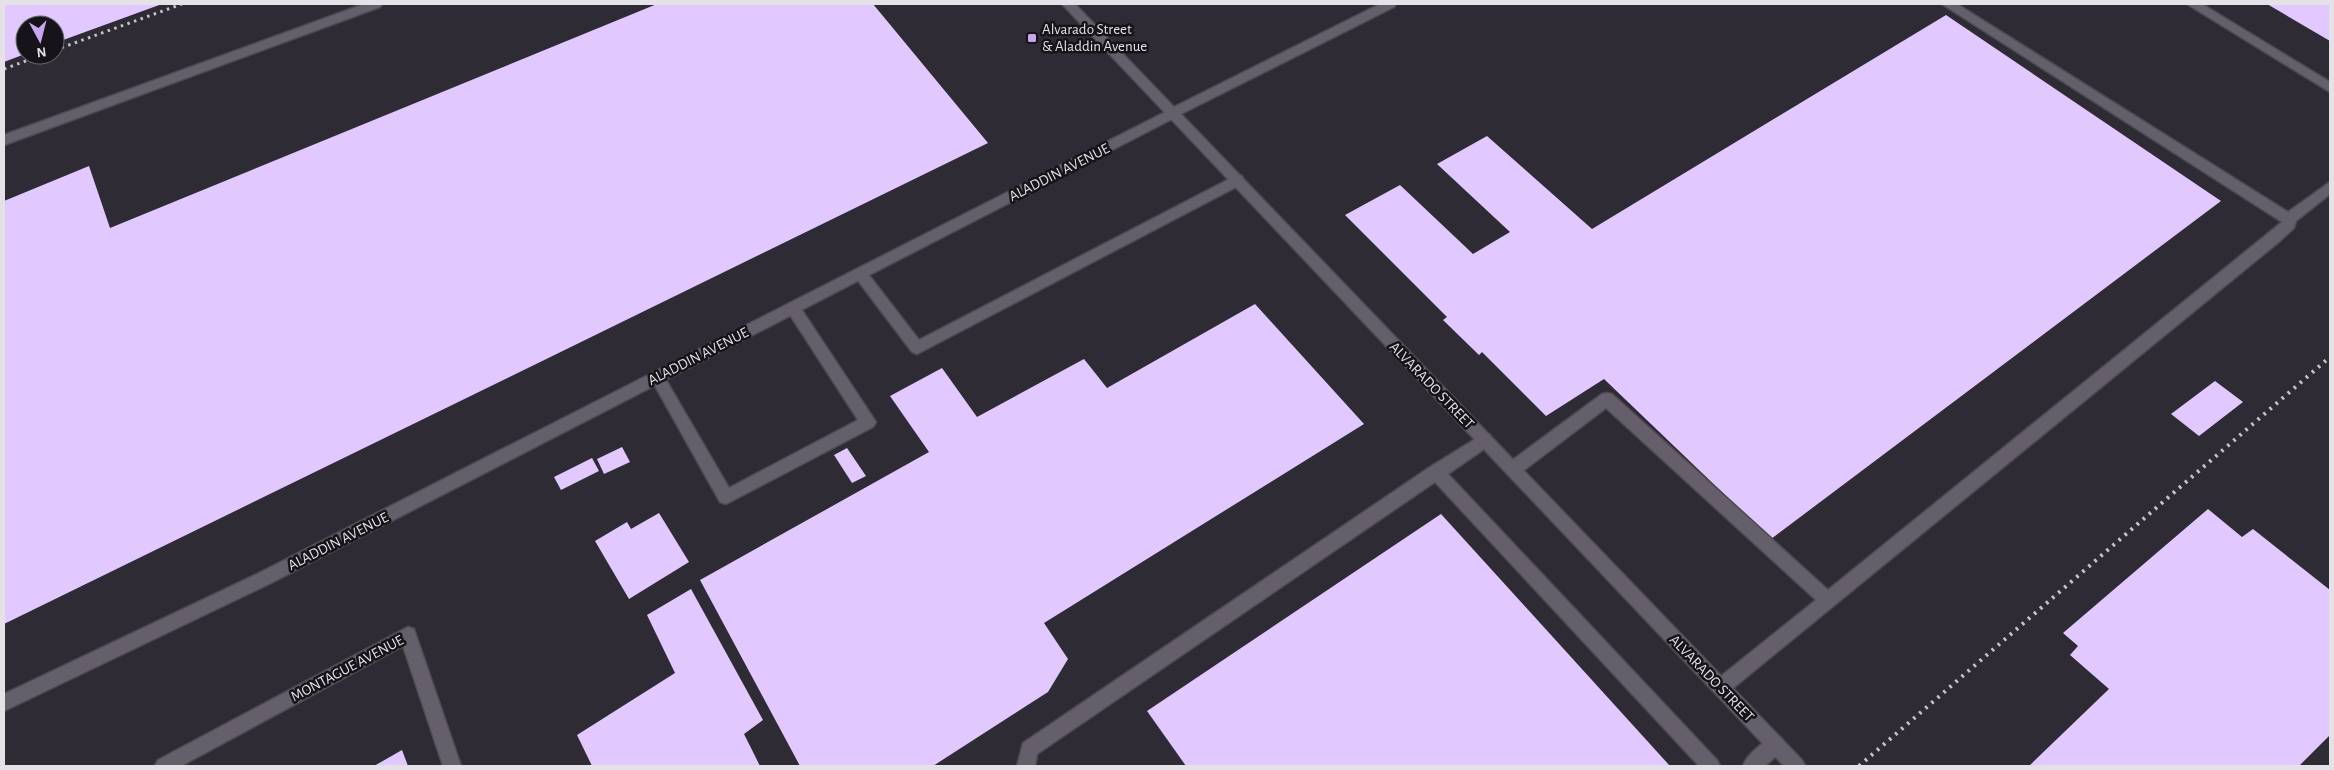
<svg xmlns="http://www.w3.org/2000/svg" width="2334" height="770" font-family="'Alegreya Sans',sans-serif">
<rect width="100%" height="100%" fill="#2f2b34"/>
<g fill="#e1c8ff">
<path d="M4 4H162L55 43V25H25V54L4 62Z"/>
<path d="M657 4H873L988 143 4 624V201L89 166 110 228Z"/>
<path d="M2267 4H2330V41Z"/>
<path d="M1946 15 2221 201 1771 539 1604 379 1546 416 1482 352 1479 355 1443 320 1447 317 1345 215 1400 185 1473 254 1510 232 1437 164 1487 136 1592 229Z"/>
<path d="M1255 304 1364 424 1044 623 1068 659 1048 692 933 766H800L700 580 929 452 890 396 942 368 977 417 1084 359 1107 388Z"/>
<path d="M2215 381 2243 402 2199 436 2171 414Z"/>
<path d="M622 447 630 462 604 474 597 459Z"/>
<path d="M847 448 866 476 852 483 834 455Z"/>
<path d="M592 458 599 471 561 490 554 477Z"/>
<path d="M2208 509 2242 537 2253 529 2330 590V735L2299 766H2029L2109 689 2070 655 2078 646 2063 633Z"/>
<path d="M659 513 689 562 629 599 595 541 627 522 631 529Z"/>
<path d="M1441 514 1670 766H1186L1147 711Z"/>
<path d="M691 589 763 720 744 734 760 766H592L577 735 675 673 647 615Z"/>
<path d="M402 750 408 766H374Z"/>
</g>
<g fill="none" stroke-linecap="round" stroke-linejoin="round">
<g stroke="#4c4950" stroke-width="3">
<g id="service">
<path d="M364 4H382L380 7 4 145V135Z"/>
<path d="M1942 4H1957L2288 212 2330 182V194L2296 221 2294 228 2280 241 1727 693 1721 695 1715 693 1712 687 1715 681 1816 600 1606 408 1519 474 1513 476 1507 474 1505 469 1507 464 1602 394 1607 393 1612 394 1828 590 2282 222Z"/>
<path d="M2187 4H2202L2330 82V92Z"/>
<path d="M1237 175 1242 176 1244 180 1242 184 917 354 912 352 853 274 855 270 860 268 865 270 919 340Z"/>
<path d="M793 302 798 304 876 422 873 427 726 504 720 502 650 377 652 373 657 371 662 373 729 488 858 420 788 312 786 308 788 304Z"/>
<path d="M1485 433 1490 435 1493 440 1490 445 1448 474 1717 760 1720 766H1699L1435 482 1037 754 1035 766H1017L1023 743 1430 467Z"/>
<path d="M408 627 414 629 416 635 461 766H443L403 646 181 766H155L158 760Z"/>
<path d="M1776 736 1782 739 1785 745 1782 751 1765 766H1743C1747 754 1764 741 1776 736Z"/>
</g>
</g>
<g stroke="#4c4950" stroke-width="3">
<path id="minor" d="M1173 108 1178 110 1179 113 1178 116 271 583 4 711V694L259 573Z"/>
</g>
<g stroke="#4c4950" stroke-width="3">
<path id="tertiary" d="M1062 4H1075L1174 107 1380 4H1396L1394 7 1181 114 1802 760 1805 766H1784Z"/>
</g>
<use href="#service" fill="#645f6a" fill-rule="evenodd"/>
<use href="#minor" fill="#645f6a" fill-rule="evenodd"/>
<use href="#tertiary" fill="#645f6a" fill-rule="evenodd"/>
<g stroke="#c6c2c9" stroke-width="3" stroke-dasharray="2.5 4.5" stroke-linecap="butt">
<path d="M55 50 182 4"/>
<path d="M4 69 42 55"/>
</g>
<path stroke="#c6c2c9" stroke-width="4" stroke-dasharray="2.5 5.5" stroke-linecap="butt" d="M1859 766 2330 357"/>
</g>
<rect fill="#c8a6ef" stroke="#161418" stroke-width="2" x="1027" y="33" width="10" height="10" rx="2.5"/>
<g text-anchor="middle" stroke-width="5" stroke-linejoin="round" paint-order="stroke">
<g font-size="15" fill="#e4e1e7" stroke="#161418" text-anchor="start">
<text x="1042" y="34">Alvarado Street<tspan x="1042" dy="17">&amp; Aladdin Avenue</tspan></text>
</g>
<g font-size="15" fill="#e4e1e7" stroke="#161418">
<text transform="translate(1059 172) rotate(-27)" y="5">ALADDIN AVENUE</text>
<text transform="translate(698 356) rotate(-27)" y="5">ALADDIN AVENUE</text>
<text transform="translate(1432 385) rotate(46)" y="5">ALVARADO STREET</text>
<text transform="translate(338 541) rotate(-27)" y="5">ALADDIN AVENUE</text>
<text transform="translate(347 668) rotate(-28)" y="5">MONTAGUE AVENUE</text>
<text transform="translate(1712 678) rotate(46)" y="5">ALVARADO STREET</text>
</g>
</g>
<rect width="2334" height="770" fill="none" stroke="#e4e1e7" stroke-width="10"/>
<g transform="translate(40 40) rotate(173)"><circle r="24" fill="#161418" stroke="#68666b"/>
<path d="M0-4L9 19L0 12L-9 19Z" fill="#c8a6ef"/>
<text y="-8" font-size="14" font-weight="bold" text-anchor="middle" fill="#e4e1e7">N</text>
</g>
</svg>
